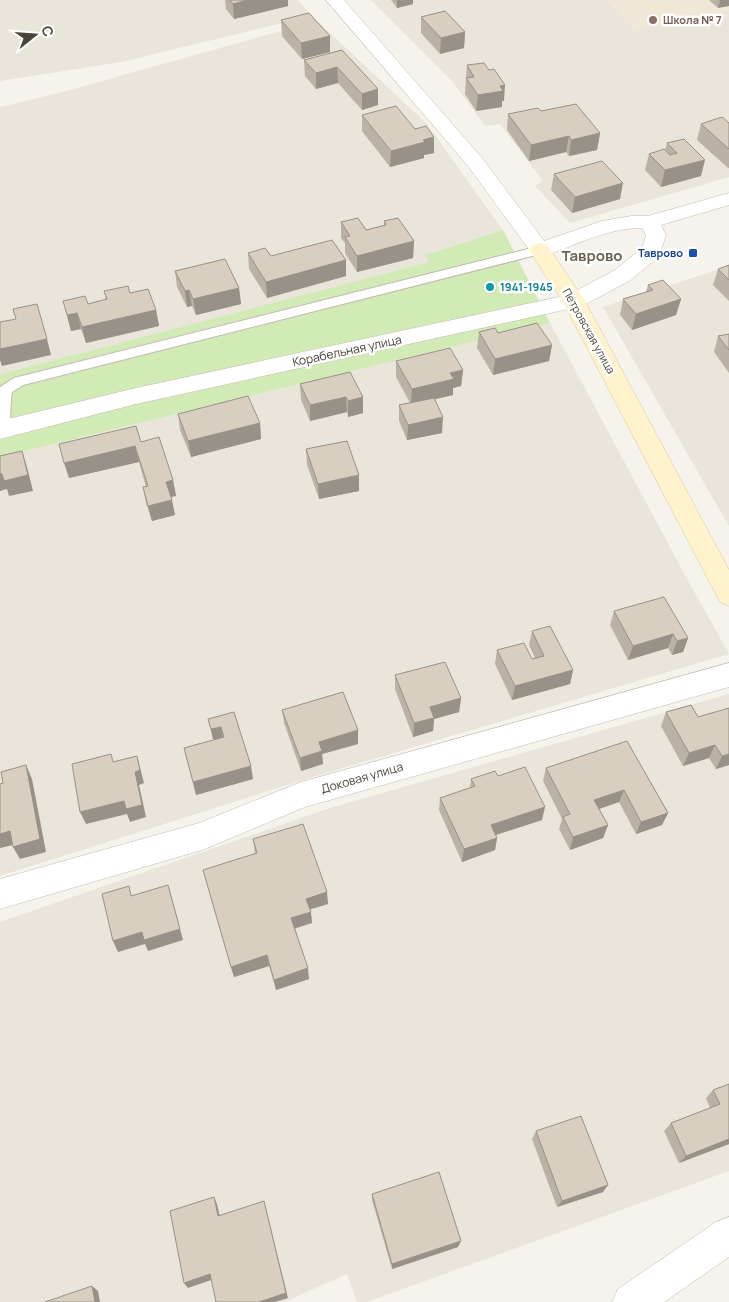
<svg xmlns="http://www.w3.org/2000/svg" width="729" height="1302" font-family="Manrope,sans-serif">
<rect width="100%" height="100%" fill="#f6f3ec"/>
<g fill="#eae5da">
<path d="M0 0H298L312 16 121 62 0 81Z"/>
<path d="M371 0H606L635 30 729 10V177L570 223 535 186 543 181 500 124 485 126 453 82Z"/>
<path d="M317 21 427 124 503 230 425 255 430 262 0 374V107L59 93Z"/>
<path d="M729 266V526L603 307Z"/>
<path d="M550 323 686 577 729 654 316 776 0 876V457Z"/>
<path d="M729 694V1171L367 1302H357L347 1274 284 1302H0V922L330 808Z"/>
</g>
<path fill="#efe8d6" d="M606 0H729V10L635 30Z"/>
<path fill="#d2eab5" d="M503 230 550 323 0 457V374L429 262 425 255Z"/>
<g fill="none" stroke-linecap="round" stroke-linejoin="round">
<g stroke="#c2bbae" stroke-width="2">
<path id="lane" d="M540 246 546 250 544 253 23 385 12 392C10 402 11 427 8 433H0V387L14 378Z"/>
</g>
<g stroke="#c2bbae" stroke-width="1">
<g id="street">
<path d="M326 0H344L482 158 544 241 602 221 631 216H648L729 193V205L661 225 666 235 659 256 631 280 582 306 136 404 0 439V421L136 388 568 295 615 270 642 248 646 235 642 228C609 228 578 244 547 255L540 257 533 255 468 166Z"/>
<path d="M729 663V687L305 807 202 850 0 909V879L199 823 301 782Z"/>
<path d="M729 1217V1257L664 1302H612L618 1289 716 1222Z"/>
</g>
</g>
<g stroke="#d6c79b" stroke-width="1">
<path id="secondary" d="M540 243 547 245 585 301 729 570V606L720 602 563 302 529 250 533 245Z"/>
</g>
<use href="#lane" fill="#fff" fill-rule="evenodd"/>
<use href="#street" fill="#fff" fill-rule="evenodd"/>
<use href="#secondary" fill="#fff3cd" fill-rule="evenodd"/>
</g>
<g fill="#bab2a6">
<path d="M225 0H288V6L234 19 226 9Z"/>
<path d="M391 0H413V4L397 8Z"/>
<path d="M709 0H729L718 8Z"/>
<path d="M421 17 465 32 464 48 440 54 421 33Z"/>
<path d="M281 20 330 36V52L302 59 282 36Z"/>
<path d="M342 50 378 89V105L362 110 338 83 316 89 305 76 304 60Z"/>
<path d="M467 65 504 101H502V107L476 111 465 94Z"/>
<path d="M541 111 600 133 597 150 569 156 566 152 529 161 507 130 508 114Z"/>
<path d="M362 115 415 129 434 137V153L424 155V158L390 167 362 131Z"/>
<path d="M729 123V168H728L697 140 701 124Z"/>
<path d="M667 143 701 176 661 187 645 170 649 154 665 150Z"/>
<path d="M554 174 620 199 572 213 551 190Z"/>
<path d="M384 221 414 241 413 258 357 272 345 253V243L341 238V222L366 230 384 225Z"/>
<path d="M248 253 271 256 346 260V276L267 298 249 269Z"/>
<path d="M729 265V301L713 285 718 269Z"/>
<path d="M175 271 239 288 241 304 196 315 192 306 187 307 177 287Z"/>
<path d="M648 285 681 299 676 315 632 330 620 315 623 299 646 292Z"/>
<path d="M104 291 130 293 156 310 159 326 86 343 81 329 71 331 63 301 88 304 106 300Z"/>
<path d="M479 332 498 333 552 345 549 361 493 375 477 348Z"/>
<path d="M729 334V373L714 352 718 336Z"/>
<path d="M396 361 463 370 461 386 453 388V395L435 399 442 433 407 440 399 421V405L410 403 396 377Z"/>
<path d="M350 372 363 413 348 417 347 412 310 421 301 400 300 384Z"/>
<path d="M178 414 260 423 261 439 191 457 180 430Z"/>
<path d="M141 442 173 480 176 496 171 497 175 515 152 521 146 503 143 487H146L139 462 69 478Z"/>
<path d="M306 449 359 475V491L319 499 307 465Z"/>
<path d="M614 611 688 638 683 652 672 655 668 648 628 660 610 625Z"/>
<path d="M532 631 573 670 570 684 512 700 495 664 497 650 532 659 535 658 529 645Z"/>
<path d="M395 675 461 698 459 712 434 719 433 731 413 737 395 689Z"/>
<path d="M691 705 729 765 716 769 709 758 683 766 661 726 666 712Z"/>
<path d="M282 710 358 730V744L322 754 323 764 301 771 284 723Z"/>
<path d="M234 712 253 779 196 795 184 748 213 740 208 719Z"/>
<path d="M627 741 668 813 662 825 636 834 619 802 599 809 608 825 603 838 570 850 559 829 562 819 543 781 546 768Z"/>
<path d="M498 776 542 820 496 835 497 838 495 850 462 862 439 810 440 798 470 788 471 779Z"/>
<path d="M253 839 328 904 310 909 312 923 295 928 309 979 276 990 269 966 234 977 203 870 255 854Z"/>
<path d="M729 1084V1144L679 1163 664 1131 671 1123 710 1108 706 1098 713 1090Z"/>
<path d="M536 1131 603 1192 557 1207 532 1139Z"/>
<path d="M372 1194 458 1247 392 1269 372 1200Z"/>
</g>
<g fill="#979187">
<path d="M247 0H288V6L234 19 233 4Z"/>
<path d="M397 0H413V4L397 8Z"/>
<path d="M720 0H729V6L718 8Z"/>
<path d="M465 32 464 48 440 54 441 38Z"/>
<path d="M330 36V52L302 59 301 43Z"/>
<path d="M337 67 338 83 316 89V73Z"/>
<path d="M505 85 504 101H502V107L476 111 478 95 500 86Z"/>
<path d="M378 89V105L362 110V94Z"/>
<path d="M600 133 597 150 569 156 571 140Z"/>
<path d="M569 136 566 152 529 161 531 145Z"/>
<path d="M434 137V153L424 155V158L390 167 391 151 423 140Z"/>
<path d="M705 160 701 176 661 187 665 170Z"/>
<path d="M623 183 620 199 572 213 575 197Z"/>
<path d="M414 241 413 258 357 272V256Z"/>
<path d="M346 260V276L267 298 266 282Z"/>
<path d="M239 288 241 304 196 315 193 299Z"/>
<path d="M189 290 192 306 187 307 185 291Z"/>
<path d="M681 299 676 315 632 330 636 314Z"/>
<path d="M156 310 159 326 86 343 82 327Z"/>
<path d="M77 313 81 329 71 331 67 315Z"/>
<path d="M47 339 51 355 2 366 0 360V349Z"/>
<path d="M552 345 549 361 493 375 495 359Z"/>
<path d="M463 370 461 386 453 388V395L411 405 412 389 450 373Z"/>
<path d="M346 397 347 412 310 421V405Z"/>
<path d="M363 397V413L348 417V401Z"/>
<path d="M443 417 442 433 407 440 408 425Z"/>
<path d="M260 423 261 439 191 457 188 441Z"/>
<path d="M135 446 139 462 69 478 64 463Z"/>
<path d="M22 451 27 467 33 491 9 496 7 489 0 491V474Z"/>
<path d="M359 475V491L319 499 318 484Z"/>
<path d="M173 480 176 496 169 497 166 482Z"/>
<path d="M172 500 175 515 152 521 148 506Z"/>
<path d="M673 634 668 648 628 660 633 646Z"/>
<path d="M688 638 683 652 672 655 677 641Z"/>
<path d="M573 670 570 684 512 700 515 686Z"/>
<path d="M461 698 459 712 434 719 433 731 413 737 414 723 430 707Z"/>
<path d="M221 727 223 740 214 743 211 729Z"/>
<path d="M358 730V744L322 754 323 764 301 771 300 758 319 742Z"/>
<path d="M715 745 709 758 683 766 689 753Z"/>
<path d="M729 754V765L716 769 722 756Z"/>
<path d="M137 756 144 783 139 785 146 817 130 822 127 814 86 824 80 812 135 772Z"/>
<path d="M26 765 32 779 46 852 20 859 13 847Z"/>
<path d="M251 766 253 779 196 795 193 782Z"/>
<path d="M624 790 619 802 590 812 594 800Z"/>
<path d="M545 807 542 820 489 837 491 825Z"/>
<path d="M668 813 662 825 636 834 641 822Z"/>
<path d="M608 825 603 838 570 850 573 837Z"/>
<path d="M10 831 17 844 0 848V834Z"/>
<path d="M497 838 495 850 462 862 464 849Z"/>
<path d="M168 885 183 940 148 951 145 944 118 952 113 941Z"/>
<path d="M327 892 328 904 308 910 306 899Z"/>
<path d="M311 912 312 923 293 929 291 918Z"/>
<path d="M267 955 269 966 234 977 231 967Z"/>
<path d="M308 968 309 979 276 990 274 980Z"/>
<path d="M729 1139V1144L679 1163 686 1156Z"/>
<path d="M608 1185 603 1192 557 1207 562 1201Z"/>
<path d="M214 1197 217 1204 221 1222 218 1216Z"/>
<path d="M264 1201 288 1298 275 1302H259Z"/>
<path d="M461 1241 458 1247 392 1269V1264Z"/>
<path d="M210 1274 214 1279 188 1288 184 1283Z"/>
<path d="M92 1286 98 1291 100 1302H95Z"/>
</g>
<g fill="#d8cfc1" stroke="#979187">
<path d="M230 0H247L233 4Z"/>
<path d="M445 11 465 32 441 38 421 17Z"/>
<path d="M309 13 330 36 301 43 281 20Z"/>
<path d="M342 50 378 89 362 94 337 67 316 73 304 60Z"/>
<path d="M484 63 489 70 494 69 505 85 500 86 503 91 478 95 466 78 474 77 467 65Z"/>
<path d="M576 104 600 133 571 140 569 136 531 145 508 114 538 108 541 111Z"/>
<path d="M396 106 415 129 426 126 434 137 423 140 425 142 391 151 362 115Z"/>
<path d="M722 117 729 123V149L701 124Z"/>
<path d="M684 139 705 160 665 170 649 154 664 149 670 155 677 153 667 143Z"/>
<path d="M602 161 623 183 575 197 554 174Z"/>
<path d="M358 218 366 230 386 225 384 221 398 218 414 241 357 256 345 237 350 236 341 222Z"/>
<path d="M332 240 346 260 266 282 248 253 265 248 271 256Z"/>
<path d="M225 259 239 288 193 299 189 290 185 291 175 271Z"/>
<path d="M729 265V280L718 269Z"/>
<path d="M663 280 681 299 636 314 623 299 653 290 648 285Z"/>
<path d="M128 286 130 293 148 289 156 310 82 327 77 313 67 315 63 301 85 296 88 304 107 299 104 291Z"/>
<path d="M37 304 47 339 0 349V322L16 319 13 309Z"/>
<path d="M537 323 552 345 495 359 479 332 495 328 498 333Z"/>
<path d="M729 334V350L718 336Z"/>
<path d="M450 348 463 370 450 373 454 379 412 389 396 361Z"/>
<path d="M350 372 363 397 348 401 346 397 310 405 300 384Z"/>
<path d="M248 396 260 423 188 441 178 414Z"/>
<path d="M434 398 443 417 408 425 399 405Z"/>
<path d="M136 426 141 442 159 437 173 480 166 482 172 500 148 506 143 487 148 486 135 446 64 463 59 444Z"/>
<path d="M347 441 359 475 318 484 306 449Z"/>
<path d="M22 451 28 475 4 481 2 474H0V456Z"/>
<path d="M664 597 688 638 677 641 673 634 633 646 614 611Z"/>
<path d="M550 626 573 670 515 686 497 650 524 643 532 659 544 656 532 631Z"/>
<path d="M445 662 461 698 430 707 434 718 414 723 395 675Z"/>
<path d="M343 692 358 730 319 742 322 751 300 758 282 710Z"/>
<path d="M691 705 698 717 729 708V754L722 756 715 745 689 753 666 712Z"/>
<path d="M234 712 251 766 193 782 184 748 224 737 221 727 211 729 208 719Z"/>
<path d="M627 741 668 813 641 822 624 790 594 800 608 825 573 837 563 817 570 814 546 768Z"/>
<path d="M111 754 113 762 137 756 140 770 135 772 142 805 126 809 124 801 80 812 72 764Z"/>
<path d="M26 765 40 839 13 847 10 831 0 834V784L3 783 1 772Z"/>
<path d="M525 767 545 807 491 825 497 838 464 849 440 798 475 786 471 779 495 771 498 776Z"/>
<path d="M303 824 327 892 306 899 311 912 291 918 308 968 274 980 267 955 231 967 203 870 257 853 253 839Z"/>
<path d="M168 885 180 929 144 940 142 932 113 941 102 894 129 886 131 896Z"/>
<path d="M729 1084V1139L686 1156 671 1123 720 1104 713 1090Z"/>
<path d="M581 1116 608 1185 562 1201 536 1131Z"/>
<path d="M439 1172 461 1241 392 1264 372 1194Z"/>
<path d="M214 1197 218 1216 264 1201 286 1293 259 1302H216L210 1274 184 1283 170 1211Z"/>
<path d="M92 1286 95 1302H45Z"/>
</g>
<circle fill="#8d6e63" stroke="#fff" stroke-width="2" cx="653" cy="20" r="5"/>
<rect fill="#1a4fb4" stroke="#fff" stroke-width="2" x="688" y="248" width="10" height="10" rx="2.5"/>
<circle fill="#0f9aa8" stroke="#fff" stroke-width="2" cx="490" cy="287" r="5"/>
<g text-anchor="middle" stroke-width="5" stroke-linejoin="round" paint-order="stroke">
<g font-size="11" font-weight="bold" fill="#785e54" stroke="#fff" text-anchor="start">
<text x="663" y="24">Школа № 7</text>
</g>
<g font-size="11" font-weight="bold" fill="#164399" stroke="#fff" text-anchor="end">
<text x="683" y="257">Таврово</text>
</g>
<g font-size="11" font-weight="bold" fill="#0d838f" stroke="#fff" text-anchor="start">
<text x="500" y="291">1941-1945</text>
</g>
<g font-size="11" fill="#4b4439" stroke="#fff">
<text transform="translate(589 331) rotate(61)" y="4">Петровская улица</text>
</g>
<g font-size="12" fill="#4b4439" stroke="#fff">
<text transform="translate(347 351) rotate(-12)" y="4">Корабельная улица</text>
<text transform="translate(362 778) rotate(-16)" y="4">Доковая улица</text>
</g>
<g font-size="15" font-weight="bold" fill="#6e6250" stroke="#fff">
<text x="592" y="261">Таврово</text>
</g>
</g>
<g transform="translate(35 35) rotate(73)" stroke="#ffffff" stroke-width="4" paint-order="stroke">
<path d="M0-4L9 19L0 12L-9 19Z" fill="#4b4439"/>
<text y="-8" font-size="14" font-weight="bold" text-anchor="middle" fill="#4b4439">С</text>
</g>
</svg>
